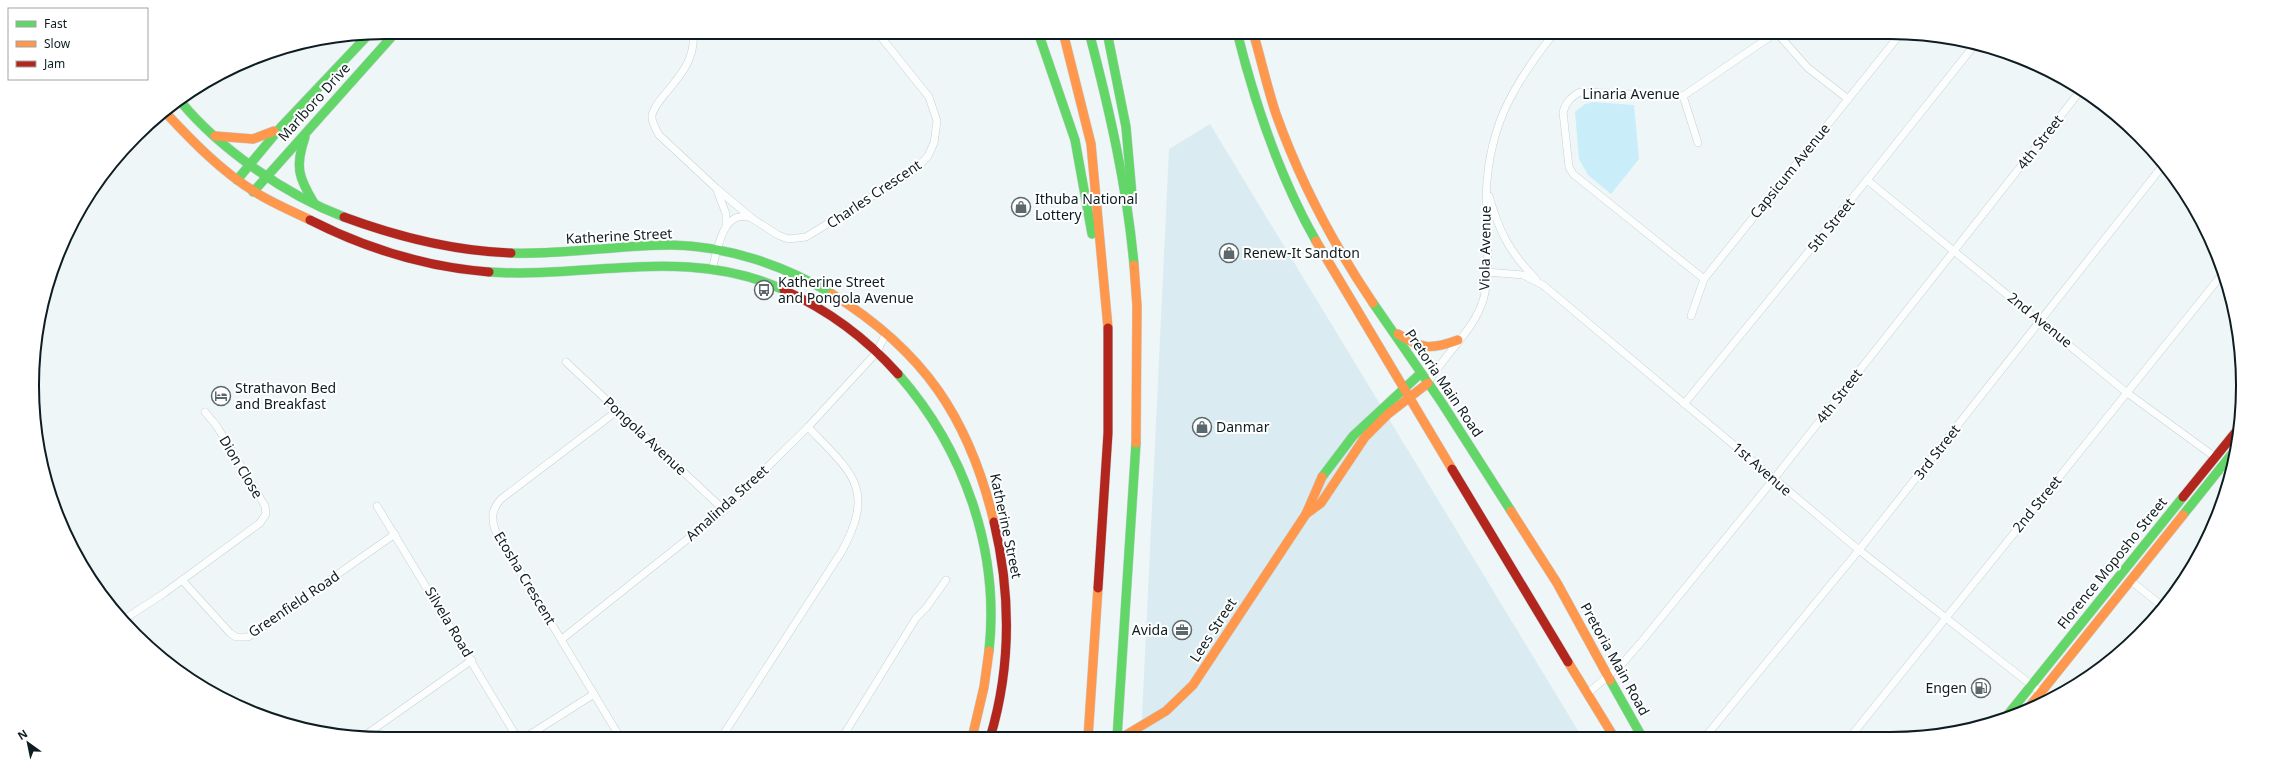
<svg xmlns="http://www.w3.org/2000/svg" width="2275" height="771" font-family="'Noto Sans',sans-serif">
<rect width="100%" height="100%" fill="#eef6f8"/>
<path fill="#daecf1" d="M1210 124 1582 737 1141 738 1169 149Z"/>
<path fill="#caeef9" d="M1593 102 1634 105 1639 159 1611 194 1588 175 1579 159 1575 112 1585 104Z"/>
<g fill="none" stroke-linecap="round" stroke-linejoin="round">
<g stroke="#c6d1d4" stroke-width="8">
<g id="street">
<path d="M693 32C696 58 681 75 665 94 660 100 654 107 652 115 651 122 656 129 659 135L716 188 753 219 778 235 788 239 806 237 915 170 928 156 934 143 937 121 929 97 877 32"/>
<path d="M1776 32 1808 68 1848 99"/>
<path d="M1683 96 1698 143"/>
<path d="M1867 180 2126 392 2215 457"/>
<path d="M717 190 726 214V227"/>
<path d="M1489 196C1499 231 1509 252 1536 279"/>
<path d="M712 269C718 250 722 208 751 218"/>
<path d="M1487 272 1523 275 1543 285 1859 550 2048 698"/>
<path d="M1704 279 1573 174 1569 167 1563 112C1566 102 1571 97 1580 92L1683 96 1777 32"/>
<path d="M1691 316 1704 279 1901 33"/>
<path d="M566 362 724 510"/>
<path d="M1428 383C1444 354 1476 329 1484 297 1491 268 1486 235 1486 205 1486 132 1510 88 1555 32"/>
<path d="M1684 404 1867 180 1976 43"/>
<path d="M617 411 501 499C492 509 491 517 495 530L621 739"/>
<path d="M2222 467 2231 475"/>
<path d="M377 506 518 739"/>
<path d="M182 580 230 633 236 637H248L395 534"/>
<path d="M2131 581 2161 605"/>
<path d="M123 620 163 594 260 523 266 514 265 506 216 425 205 412"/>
<path d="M562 639 724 510 808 427 877 352 886 333"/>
<path d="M1588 693 1622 664 1642 641 1773 480 2081 90"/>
<path d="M364 736 472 660"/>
<path d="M1706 736 1859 550 2164 164"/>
<path d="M1851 736 2224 272"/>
<path d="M721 738 842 551C876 488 852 473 808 427"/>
<path d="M842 738 916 618 926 608 946 580"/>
<path d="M523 739 594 694"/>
</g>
</g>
<g stroke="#c6d1d4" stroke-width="10">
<g id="fast">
<path d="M1038 32 1075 140 1092 234"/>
<path d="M1089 32C1109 108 1127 186 1134 265"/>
<path d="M1107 32 1126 127 1132 195"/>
<path d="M1237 32C1255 104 1279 176 1316 241"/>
<path d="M181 102C220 149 286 195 344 217"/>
<path d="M305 137C295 166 298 177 314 203"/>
<path d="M237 180 281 127 369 34"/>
<path d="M253 192 396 32"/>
<path d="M511 253C565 255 618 245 671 245 727 246 784 265 832 294"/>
<path d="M489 272C590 279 687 245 784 290"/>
<path d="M1373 303 1442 403 1511 511"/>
<path d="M898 374C964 449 1000 550 989 651"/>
<path d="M1322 477 1353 436 1421 373"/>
<path d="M2183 515 2235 450"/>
<path d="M1610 680 1642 737"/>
<path d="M2006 717 2183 497"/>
<path d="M1117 738 1136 443"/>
</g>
</g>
<g stroke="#c6d1d4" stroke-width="10">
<g id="slow">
<path d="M1063 32 1091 144 1108 328"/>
<path d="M1253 32C1261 59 1267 87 1276 114 1300 181 1333 244 1373 303"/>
<path d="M165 112C192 141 221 171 255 192 272 203 292 211 310 220"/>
<path d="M215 136 253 139 274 131"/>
<path d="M1316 241 1452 469"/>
<path d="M1134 265 1137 306 1136 443"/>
<path d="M832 294C924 351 969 418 994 522"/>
<path d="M1398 334C1422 349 1431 350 1458 340"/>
<path d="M1511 511 1557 583 1610 680"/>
<path d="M1306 514 1321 503 1365 437 1388 414 1428 383"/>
<path d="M1568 662 1614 737"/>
<path d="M2026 711 2183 515"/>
<path d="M972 738 984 687 989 651"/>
<path d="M1088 738 1098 588"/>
<path d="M1121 738 1166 711 1193 685 1306 514 1322 477"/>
</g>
</g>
<g stroke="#c6d1d4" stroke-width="10">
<g id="jam">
<path d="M344 217C398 237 453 251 511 253"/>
<path d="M310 220C367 249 425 267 489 272"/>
<path d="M784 290C828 310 866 338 898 374"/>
<path d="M1452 469 1568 662"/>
<path d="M2183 497 2239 428"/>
<path d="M1098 588 1108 433V328"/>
<path d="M990 738C1011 668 1011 594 994 522"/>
</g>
</g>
<use href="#street" stroke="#fcfefe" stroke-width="7"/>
<use href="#fast" stroke="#63d668" stroke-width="9"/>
<use href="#slow" stroke="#ff974d" stroke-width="9"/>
<use href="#jam" stroke="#b3261e" stroke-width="9"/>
</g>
<defs>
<g id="shop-ring" transform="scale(1)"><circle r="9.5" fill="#fff" stroke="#5c696c" stroke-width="1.5"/><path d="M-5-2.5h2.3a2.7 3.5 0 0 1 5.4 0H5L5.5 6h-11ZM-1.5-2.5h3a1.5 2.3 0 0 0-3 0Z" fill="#5c696c"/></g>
<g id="bus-ring" transform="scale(1)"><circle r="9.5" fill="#fff" stroke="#5c696c" stroke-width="1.5"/><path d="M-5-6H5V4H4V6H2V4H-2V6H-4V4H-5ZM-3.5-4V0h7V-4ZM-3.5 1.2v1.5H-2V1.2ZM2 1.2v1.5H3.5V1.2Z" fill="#5c696c"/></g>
<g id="hotel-ring" transform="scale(1)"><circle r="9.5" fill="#fff" stroke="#5c696c" stroke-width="1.5"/><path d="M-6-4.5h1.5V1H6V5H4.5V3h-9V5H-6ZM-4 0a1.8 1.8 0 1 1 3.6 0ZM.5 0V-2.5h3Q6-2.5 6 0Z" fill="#5c696c"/></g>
<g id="office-ring" transform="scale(1)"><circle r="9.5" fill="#fff" stroke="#5c696c" stroke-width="1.5"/><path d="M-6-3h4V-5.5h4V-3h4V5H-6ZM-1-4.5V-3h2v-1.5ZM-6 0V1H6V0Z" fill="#5c696c"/></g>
<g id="fuel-ring" transform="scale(1)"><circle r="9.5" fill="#fff" stroke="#5c696c" stroke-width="1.5"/><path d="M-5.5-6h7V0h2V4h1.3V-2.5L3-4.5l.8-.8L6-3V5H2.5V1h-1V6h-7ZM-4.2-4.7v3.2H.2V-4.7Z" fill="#5c696c"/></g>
</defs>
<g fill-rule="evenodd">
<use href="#shop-ring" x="1021" y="207"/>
<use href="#shop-ring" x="1229" y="253"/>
<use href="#bus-ring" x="764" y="290"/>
<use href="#hotel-ring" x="221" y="396"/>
<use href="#shop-ring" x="1202" y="427"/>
<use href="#office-ring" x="1182" y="630"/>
<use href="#fuel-ring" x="1981" y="688"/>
</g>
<g text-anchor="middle" stroke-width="4" stroke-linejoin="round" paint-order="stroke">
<g font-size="14" fill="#0e1d21" stroke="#fff">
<text x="1631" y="99">Linaria Avenue</text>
<text transform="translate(314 102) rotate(-48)" y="5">Marlboro Drive</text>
<text transform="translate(2040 142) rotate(-52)" y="5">4th Street</text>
<text transform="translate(1790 171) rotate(-51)" y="5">Capsicum Avenue</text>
<text transform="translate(874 194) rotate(-34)" y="5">Charles Crescent</text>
<text transform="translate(1831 225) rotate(-51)" y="5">5th Street</text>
<text transform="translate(619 236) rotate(-3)" y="5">Katherine Street</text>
<text transform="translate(1485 248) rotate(-89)" y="5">Viola Avenue</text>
<text transform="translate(2040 320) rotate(39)" y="5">2nd Avenue</text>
<text transform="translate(1444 383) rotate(56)" y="5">Pretoria Main Road</text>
<text transform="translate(1839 396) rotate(-52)" y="5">4th Street</text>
<text transform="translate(645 436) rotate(43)" y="5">Pongola Avenue</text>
<text transform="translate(1937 452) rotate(-52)" y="5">3rd Street</text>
<text transform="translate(241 467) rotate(59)" y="5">Dion Close</text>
<text transform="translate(1762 469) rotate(41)" y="5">1st Avenue</text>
<text transform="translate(727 503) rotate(-42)" y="5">Amalinda Street</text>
<text transform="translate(2037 504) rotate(-51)" y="5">2nd Street</text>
<text transform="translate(1006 526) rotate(78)" y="5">Katherine Street</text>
<text transform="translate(2112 563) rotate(-51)" y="5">Florence Moposho Street</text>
<text transform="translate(525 578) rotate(59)" y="5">Etosha Crescent</text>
<text transform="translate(294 604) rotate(-34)" y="5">Greenfield Road</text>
<text transform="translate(449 622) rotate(59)" y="5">Silvela Road</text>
<text transform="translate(1213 630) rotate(-57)" y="5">Lees Street</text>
<text transform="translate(1615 659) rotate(61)" y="5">Pretoria Main Road</text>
</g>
<g font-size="14" fill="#0e1d21" stroke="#fff" text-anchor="start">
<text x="1035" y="204">Ithuba National<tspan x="1035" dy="16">Lottery</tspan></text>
<text x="1243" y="258">Renew-It Sandton</text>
<text x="778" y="287">Katherine Street<tspan x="778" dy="16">and Pongola Avenue</tspan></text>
<text x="235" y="393">Strathavon Bed<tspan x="235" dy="16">and Breakfast</tspan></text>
<text x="1216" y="432">Danmar</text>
<text x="1168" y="635" text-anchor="end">Avida</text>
<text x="1967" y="693" text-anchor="end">Engen</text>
</g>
</g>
<path d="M0 0H2275V771H0ZM385 39H1890A346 346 0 0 1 2236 385V386A346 346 0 0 1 1890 732H385A346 346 0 0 1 39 386V385A346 346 0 0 1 385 39Z" fill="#fff" fill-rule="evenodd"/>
<path fill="none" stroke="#0e1d21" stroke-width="2" d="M385 39H1890A346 346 0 0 1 2236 385V386A346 346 0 0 1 1890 732H385A346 346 0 0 1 39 386V385A346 346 0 0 1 385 39Z"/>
<rect x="8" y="8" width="140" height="72" fill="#ffffff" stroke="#9fa5a6"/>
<rect x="16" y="21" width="20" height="6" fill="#63d668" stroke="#9fa5a6"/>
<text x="44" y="28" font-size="12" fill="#0e1d21">Fast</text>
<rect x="16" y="41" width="20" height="6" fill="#ff974d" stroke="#9fa5a6"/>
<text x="44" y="48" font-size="12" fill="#0e1d21">Slow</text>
<rect x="16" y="61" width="20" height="6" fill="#b3261e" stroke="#9fa5a6"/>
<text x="44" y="68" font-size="12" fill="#0e1d21">Jam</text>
<g transform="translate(28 743) rotate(327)" stroke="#ffffff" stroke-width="3" paint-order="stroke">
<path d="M0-3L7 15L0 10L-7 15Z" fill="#0e1d21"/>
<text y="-6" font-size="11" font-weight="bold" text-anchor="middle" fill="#0e1d21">N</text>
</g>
</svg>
